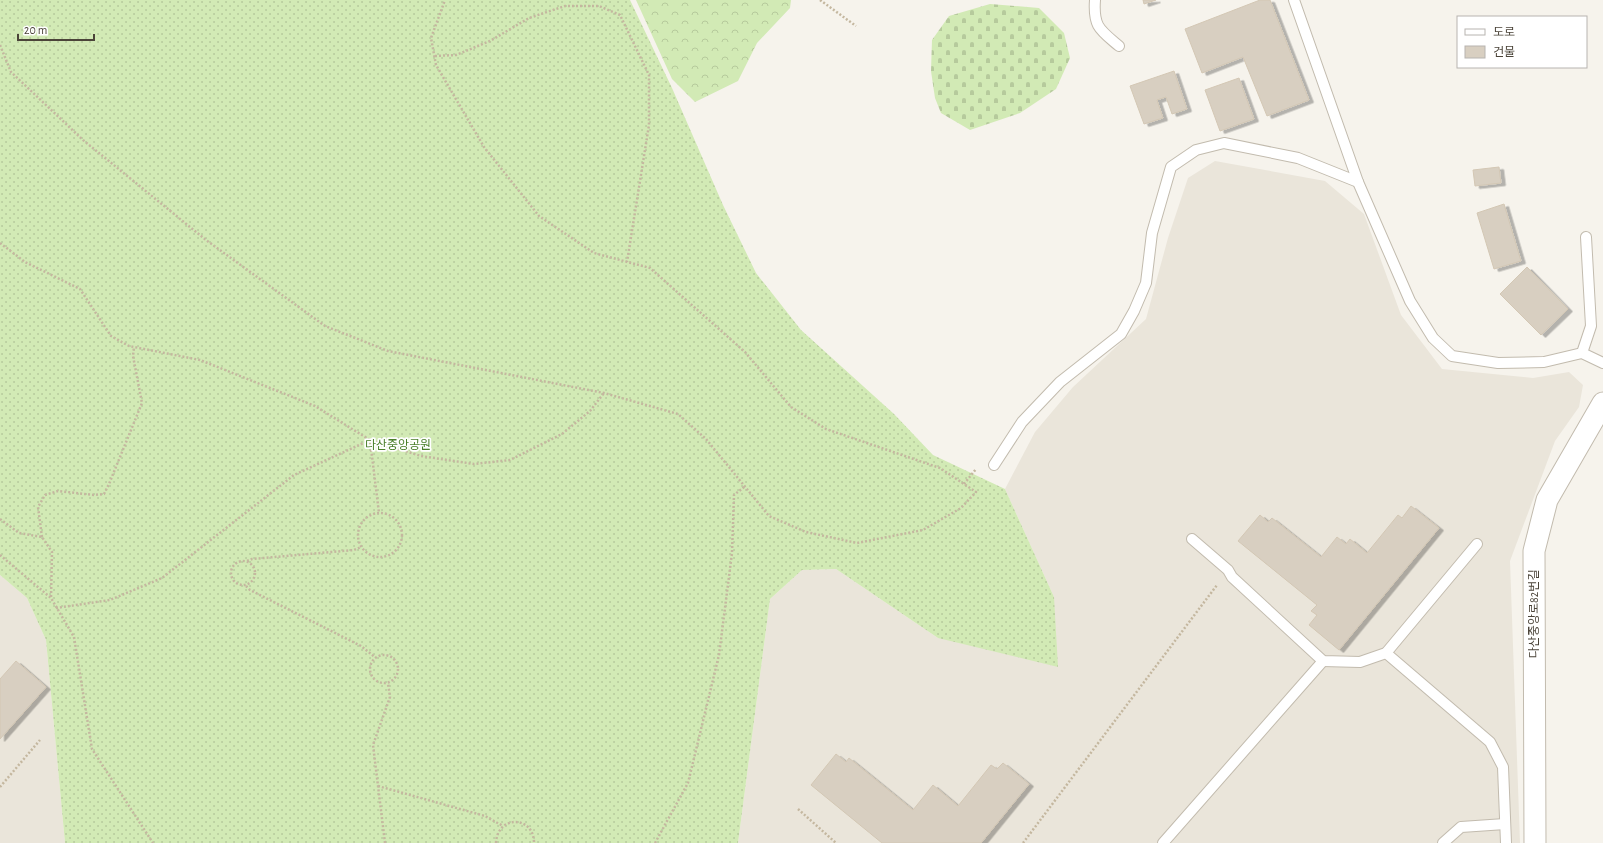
<svg xmlns="http://www.w3.org/2000/svg" width="1603" height="843" font-family="'Alegreya Sans','Noto Sans KR',sans-serif">
<defs>
<pattern id="grass-dots" width="8" height="8" patternUnits="userSpaceOnUse"><rect width="8" height="8" fill="#d2eab5"/><path d="M2 2h.1M6 6h.1" fill="none" stroke="#b6ca9c" stroke-width="1.8" stroke-linecap="round"/></pattern>
<pattern id="forest-crowns" width="20" height="18" patternUnits="userSpaceOnUse"><rect width="20" height="18" fill="#d2eab5"/><path d="M2 6a3 3 0 1 1 6 0M12 15a3 3 0 1 1 6 0" fill="none" stroke="#b6ca9c"/></pattern>
<pattern id="cemetery-stones" width="16" height="16" patternUnits="userSpaceOnUse"><rect width="16" height="16" fill="#d2eab5"/><path d="M2 7V4a2 2 0 0 1 4 0v3zM10 15v-3a2 2 0 0 1 4 0v3z" fill="#b6ca9c"/></pattern>
<filter id="shadow"><feDropShadow dx="4.5" dy="2.5" stdDeviation="0" flood-color="#0004"/></filter>
</defs>
<rect width="100%" height="100%" fill="#f6f3ec"/>
<g fill="#eae5da">
<path d="M1215 161 1325 181 1364 214 1401 315 1442 369 1533 378 1569 372 1583 385 1579 407 1555 441 1510 561 1520 843H738L770 599 802 570 836 569 938 638 1054 597 1005 489 1035 432 1073 387 1146 319 1168 238 1188 178Z"/>
<path d="M0 575 27 598 46 640 65 843H0Z"/>
</g>
<path fill="url(#grass-dots)" d="M0 0H630L672 88 723 205 756 273 801 330 894 414 933 455 1005 489 1054 597 1058 667 938 638 836 569 802 570 770 599 738 843H65L46 640 27 598 0 575Z"/>
<path fill="url(#forest-crowns)" d="M636 0H791L790 8 757 43 738 81 695 102 672 79Z"/>
<path fill="url(#cemetery-stones)" d="M990 4 1039 8 1064 33 1070 58 1056 89 1020 113 970 130 941 113 935 98 931 71 932 40 949 16Z"/>
<g fill="#d8cfc1" stroke="#d3c7b4" filter="url(#shadow)">
<path d="M1143 0H1156L1144 4Z"/>
<path d="M1260 0H1270L1309 100 1267 116 1243 57 1202 73 1185 29Z"/>
<path d="M1174 71 1187 109 1172 114 1166 97 1157 100 1163 118 1144 124 1130 86Z"/>
<path d="M1239 78 1254 119 1220 131 1205 90Z"/>
<path d="M1499 167 1501 183 1475 186 1473 170Z"/>
<path d="M1504 204 1521 261 1494 269 1477 213Z"/>
<path d="M1527 267 1568 309 1541 335 1500 294Z"/>
<path d="M1411 506 1439 528 1339 650 1309 625 1317 615 1311 611 1317 605 1238 541 1260 515 1268 522 1272 518 1321 557 1337 537 1346 544 1350 539 1367 553 1398 515 1402 518Z"/>
<path d="M16 661 46 687 0 739V679Z"/>
<path d="M836 754 846 762 849 758 913 810 933 785 958 806 991 765 997 769 1003 763 1029 784 981 843H882L811 785Z"/>
</g>
<g fill="none" stroke-linecap="round" stroke-linejoin="round">
<g stroke="#c2bbae" stroke-width="12">
<g id="service">
<path d="M1095 0C1093 27 1100 30 1119 46"/>
<path d="M1294 0 1358 182 1410 301 1433 338 1452 356 1498 363 1544 362 1582 353 1603 363"/>
<path d="M1582 353 1591 326 1586 237"/>
<path d="M994 465 1022 422 1060 382 1121 334 1134 311 1146 283 1152 233 1171 167 1196 150 1224 143 1298 158 1358 182"/>
<path d="M1192 539 1228 570 1232 577 1323 661 1360 662 1386 653 1477 544"/>
<path d="M1386 653 1490 742 1503 767 1506 843"/>
<path d="M1163 843 1323 661"/>
<path d="M1443 843 1461 827 1505 824"/>
</g>
</g>
<g stroke="#c2bbae" stroke-width="23">
<path id="minor" d="M1535 843 1534 551 1547 500 1603 403"/>
</g>
<g stroke="#c4b79f" stroke-width="2.5" stroke-dasharray="2 2" stroke-linecap="butt">
<path d="M820 0 856 26"/>
<path d="M0 45 11 72 83 140 206 240 325 326 388 351 604 393 678 414 706 439 769 516 806 532 857 543 923 530 961 508 976 492 940 468 826 429 791 407 745 352 650 268 594 253 539 216 484 147 436 65 431 38 445 0"/>
<path d="M435 56 456 55 490 41 529 18 565 6H599L620 15 649 75V125L627 262"/>
<path d="M0 243 25 262 80 289 111 336 129 346 200 360 315 406 370 440 421 456 474 464 510 460 562 434 590 411 604 393"/>
<path d="M964 484 976 469"/>
<circle cx="380" cy="535" r="22"/>
<path d="M0 519 19 533 42 537 52 552 51 598"/>
<path d="M42 537 38 507 45 495 58 491 94 495 104 494 109 484 142 403 133 356 134 347"/>
<path d="M0 555 51 598 74 637 92 749 153 843"/>
<circle cx="243" cy="573" r="12"/>
<path d="M247 561 252 559 354 550 361 547"/>
<path d="M246 586 250 590 361 646 375 657"/>
<path d="M56 608 110 600 162 578 294 475 370 440 379 513"/>
<circle cx="384" cy="669" r="14"/>
<path d="M378 786 485 816 503 826"/>
<path d="M0 787 40 740"/>
<path d="M798 809 836 843"/>
<path d="M385 843 373 745 390 697 388 683"/>
<path d="M496 843C497 815 534 815 534 843"/>
<path d="M655 843 688 783 719 655 732 553 734 495 744 487"/>
<path d="M1023 843 1217 585"/>
</g>
<use href="#service" stroke="#fff" stroke-width="10"/>
<use href="#minor" stroke="#fff" stroke-width="21"/>
</g>
<g text-anchor="middle" stroke-width="3.5" stroke-linejoin="round" paint-order="stroke">
<g font-size="12" fill="#4a7f2a" stroke="#fff">
<text x="398" y="449">다산중앙공원</text>
</g>
<g font-size="12" fill="#4b4439" stroke="#fff">
<text transform="translate(1534 614) rotate(-90)" y="4">다산중앙로82번길</text>
</g>
</g>
<rect x="1457" y="16" width="130" height="52" fill="#ffffff" stroke="#b7b4b0"/>
<rect x="1465" y="29" width="20" height="6" fill="#ffffff" stroke="#b7b4b0"/>
<text x="1493" y="36" font-size="12" fill="#4b4439">도로</text>
<rect x="1465" y="46" width="20" height="12" fill="#d8cfc1" stroke="#b7b4b0"/>
<text x="1493" y="56" font-size="12" fill="#4b4439">건물</text>
<path d="M18 34v6h76v-6" fill="none" stroke="#4b4439" stroke-width="2"/>
<text x="24" y="34" font-size="12" fill="#4b4439" stroke="#ffffff" stroke-width="3" paint-order="stroke">20 m</text>
</svg>
